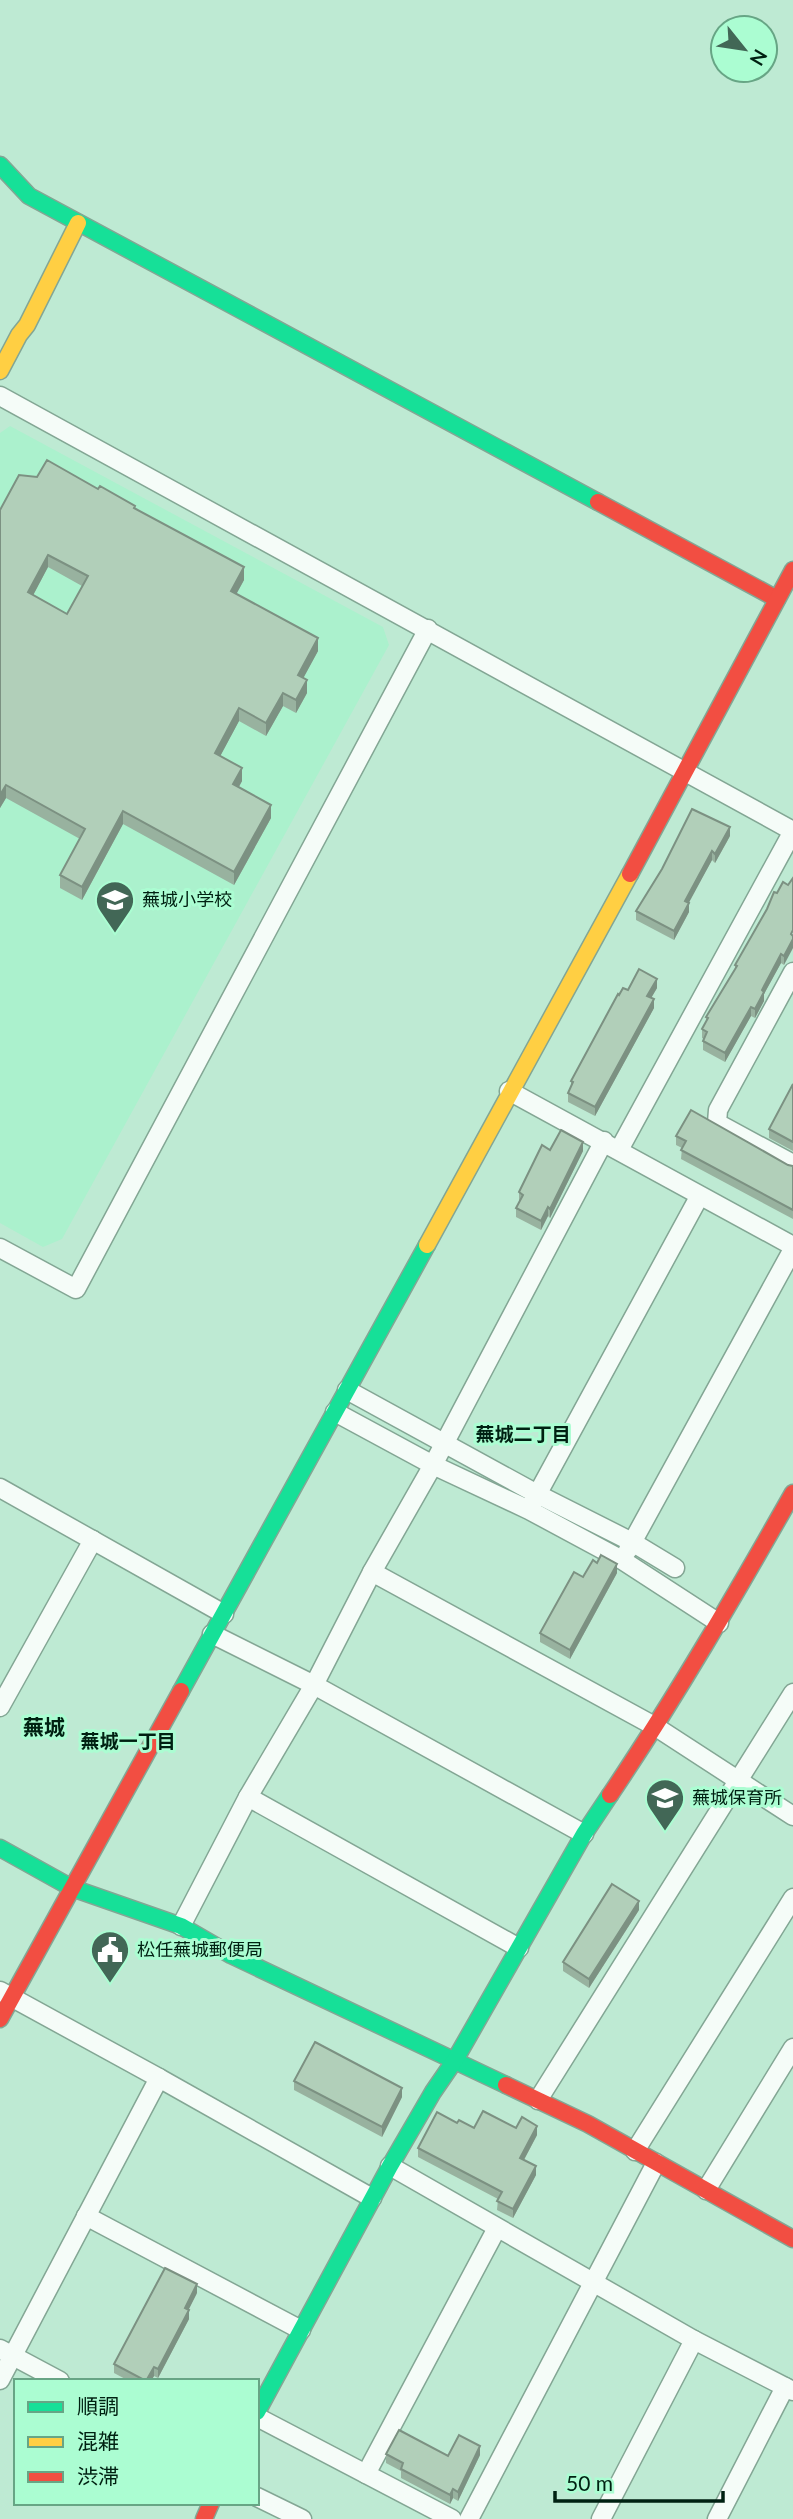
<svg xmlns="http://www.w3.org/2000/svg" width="793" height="2519" font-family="Lato,'Noto Sans JP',sans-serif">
<rect width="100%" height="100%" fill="#beead3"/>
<path fill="#abf1cd" d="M10 426 383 627 389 645 62 1239 43 1247 0 1223V433Z"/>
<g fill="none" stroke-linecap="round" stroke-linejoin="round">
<g stroke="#83a694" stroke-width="21">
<g id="street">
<path d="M0 396 793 831 619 1150"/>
<path d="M793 972 718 1110 717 1123 793 1164"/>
<path d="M509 1091 793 1246"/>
<path d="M0 1248 76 1289 428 629"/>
<path d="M347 1390 537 1494 632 1542 675 1568"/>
<path d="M335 1412 433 1465 529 1510 622 1560 719 1623"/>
<path d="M0 1488 224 1614"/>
<path d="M532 1504 699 1197"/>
<path d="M628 1550 793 1249"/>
<path d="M372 1572 656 1727 793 1816"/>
<path d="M212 1634 314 1685 584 1834"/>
<path d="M0 1707 93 1540"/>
<path d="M248 1797 519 1948"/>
<path d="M181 1926 248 1797 314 1685 372 1572 433 1465 604 1141"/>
<path d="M0 1991 159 2078"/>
<path d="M538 2100 793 1693"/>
<path d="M635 2151 793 1898"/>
<path d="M390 2166 694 2340 793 2391"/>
<path d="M706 2190 793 2048"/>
<path d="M86 2216 301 2330"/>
<path d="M0 2349 60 2381"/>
<path d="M0 2380 159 2078 372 2198"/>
<path d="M257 2417 452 2519"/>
<path d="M366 2474 497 2228"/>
<path d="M257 2497 302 2519"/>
<path d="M469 2519 656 2163"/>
<path d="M601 2519 694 2340"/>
<path d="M717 2519 785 2387"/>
</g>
</g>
<g stroke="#83a694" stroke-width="19">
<g id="fast">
<path d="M0 165 29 196 598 502"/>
<path d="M181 1691 427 1245"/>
<path d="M0 1848 72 1888 181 1926 231 1955 506 2085"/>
<path d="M257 2412 390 2166 433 2092 455 2060 584 1834 610 1795"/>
</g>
</g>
<g stroke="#83a694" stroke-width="19">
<g id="slow">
<path d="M0 371 19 335 27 325 78 223"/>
<path d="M427 1245 630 874"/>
</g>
</g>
<g stroke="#83a694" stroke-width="19">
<g id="jam">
<path d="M598 502 777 599"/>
<path d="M630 874 793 570"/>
<path d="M610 1795C676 1697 735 1595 793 1493"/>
<path d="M0 2019 181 1691"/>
<path d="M506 2085 588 2124 793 2239"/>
<path d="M204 2519 211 2503"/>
</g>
</g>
<use href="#street" stroke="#f5fcf8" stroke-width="18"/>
<use href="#fast" stroke="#16e098" stroke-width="16"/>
<use href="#slow" stroke="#ffcf43" stroke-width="16"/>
<use href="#jam" stroke="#f24e42" stroke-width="16"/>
</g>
<g fill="#98b29f" fill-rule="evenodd">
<path d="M135 509 244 580 236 594 318 651 303 678 307 693 296 713 283 706 266 736 239 721 220 756 242 781 239 787 271 818 234 885 123 824 82 900 60 888V875L80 839 6 798 0 808V510ZM48 567 82 586 67 614 33 595Z"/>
<path d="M730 836 715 863 712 860 688 903 689 912 674 940 636 920V911Z"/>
<path d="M788 885 784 965 781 963 764 994V1001L755 1018 751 1016 725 1062 703 1050V1041L704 1039 702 1038V1029L706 1022V1017L735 970V965L777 893Z"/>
<path d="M657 988 651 998 654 1008 595 1116 568 1102V1093L571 1087V1081L619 995 628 990Z"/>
<path d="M793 1084V1151L769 1138V1129Z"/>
<path d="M676 1136 793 1166V1219L681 1159 682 1148 676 1145Z"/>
<path d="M550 1150 583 1151 550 1218 548 1216 541 1230 516 1217V1208L519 1202V1192Z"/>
<path d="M617 1573 570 1659 540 1642V1633L583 1577Z"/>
<path d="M639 1910 589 1988 563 1971V1962Z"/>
<path d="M294 2081 402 2097 382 2137 294 2090Z"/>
<path d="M457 2123 474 2128H516L537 2135 524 2160 536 2175 513 2218 497 2210 498 2199 418 2157V2148Z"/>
<path d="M197 2293 188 2310 189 2319 158 2378 154 2376 151 2381H129L114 2373V2364Z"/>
<path d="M386 2454 448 2456 480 2455 458 2501 453 2498 450 2504 401 2478V2471L386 2463Z"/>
</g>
<g fill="#7c9182">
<path d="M48 555V567L28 605V592Z"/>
<path d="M244 567V580L231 604V591Z"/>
<path d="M318 638V651L298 688V675Z"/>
<path d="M307 680V693L296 713V700Z"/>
<path d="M283 693V706L266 736V723Z"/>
<path d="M239 708V721L215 766V753Z"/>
<path d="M242 768V781L233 797V784Z"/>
<path d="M6 785V798L0 808V795Z"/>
<path d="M271 805V818L234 885V872Z"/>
<path d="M123 811V824L82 900V887Z"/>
<path d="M730 827V836L715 863V854Z"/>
<path d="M712 851V860L685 910V901Z"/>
<path d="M689 903V912L674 940V931Z"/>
<path d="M793 939V948L784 965V956Z"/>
<path d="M781 954V963L764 994V1001L755 1018V1009L762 990Z"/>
<path d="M657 979V988L647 1005V996Z"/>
<path d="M654 999V1008L595 1116V1107Z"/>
<path d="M751 1007V1016L725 1062V1053Z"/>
<path d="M583 1142V1151L550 1218V1209Z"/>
<path d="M548 1207V1216L541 1230V1221Z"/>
<path d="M617 1564V1573L570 1659V1650Z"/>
<path d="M639 1901V1910L589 1988V1979Z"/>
<path d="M402 2088V2097L382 2137V2127Z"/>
<path d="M537 2126V2135L520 2167V2158Z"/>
<path d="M536 2166V2175L513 2218V2209Z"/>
<path d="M197 2284V2293L185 2317V2308Z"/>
<path d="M189 2310V2319L158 2378V2369Z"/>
<path d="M154 2367V2376L151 2381H147Z"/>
<path d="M480 2446V2455L458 2501V2492Z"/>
<path d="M453 2489V2498L450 2504V2495Z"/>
</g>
<g fill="#b1cfb9" stroke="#7c9182" stroke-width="2" fill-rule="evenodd">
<path d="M47 460 98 489 100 486 135 506 134 508 244 567 231 591 318 638 298 675 307 680 296 700 283 693 266 723 239 708 215 753 242 768 233 784 271 805 234 872 123 811 82 887 60 875 85 829 6 785 0 795V510L19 475 37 477ZM48 555 88 576 67 614 28 592Z"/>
<path d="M692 809 730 827 715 854 712 851 685 901 689 903 674 931 636 911 662 869Z"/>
<path d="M793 878V930L791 934 793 936V939L784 956 781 954 762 990 764 992 755 1009 751 1007 725 1053 703 1041 707 1032 702 1029 708 1018 706 1017 737 966 735 965 767 909 774 892 777 893 783 882 788 885Z"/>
<path d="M639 969 657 979 647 996 654 999 595 1107 568 1093 573 1082 571 1081 618 994 619 995 623 988 628 990Z"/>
<path d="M793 1084V1142L769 1129Z"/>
<path d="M691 1110 788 1165 793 1166V1210L681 1150 686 1141 676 1136Z"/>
<path d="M561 1130 583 1142 550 1209 548 1207 541 1221 516 1208 523 1195 519 1192 542 1145 550 1150Z"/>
<path d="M601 1555 617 1564 570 1650 540 1633 574 1572 583 1577 593 1560 597 1563Z"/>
<path d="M612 1884 639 1901 589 1979 563 1962Z"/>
<path d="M315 2042 402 2088 382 2127 294 2081Z"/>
<path d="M483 2111 516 2128 522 2117 537 2126 520 2158 536 2166 513 2209 497 2201 502 2192 418 2148 437 2112 457 2123 459 2120 474 2128Z"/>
<path d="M165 2268 197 2284 185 2308 189 2310 158 2369 154 2367 146 2381 114 2364Z"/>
<path d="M399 2430 448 2456 459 2435 480 2446 458 2492 453 2489 450 2495 401 2469 403 2463 386 2454Z"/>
</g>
<defs>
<g id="school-pin" transform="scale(2.0125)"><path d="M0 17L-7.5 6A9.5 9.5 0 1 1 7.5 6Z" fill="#426756" stroke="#abfdd2"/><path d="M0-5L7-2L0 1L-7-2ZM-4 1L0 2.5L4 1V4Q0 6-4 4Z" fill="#fff"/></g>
<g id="civic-pin" transform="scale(2.0125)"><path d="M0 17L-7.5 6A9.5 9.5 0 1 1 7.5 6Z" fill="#426756" stroke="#abfdd2"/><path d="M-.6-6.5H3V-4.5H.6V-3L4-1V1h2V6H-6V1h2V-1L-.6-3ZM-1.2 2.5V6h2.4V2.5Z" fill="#fff"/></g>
</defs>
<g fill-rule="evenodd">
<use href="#school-pin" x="115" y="900"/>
<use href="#school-pin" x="665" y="1798"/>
<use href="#civic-pin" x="110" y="1950"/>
</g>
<g text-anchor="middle" stroke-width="6" stroke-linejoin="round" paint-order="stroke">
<g font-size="18" fill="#002112" stroke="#abfdd2" text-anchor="start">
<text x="142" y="906">蕪城小学校</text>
<text x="692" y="1804">蕪城保育所</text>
<text x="137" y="1956">松任蕪城郵便局</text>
</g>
<g font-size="19" font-weight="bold" fill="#002112" stroke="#abfdd2">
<text x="523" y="1441">蕪城二丁目</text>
<text x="128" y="1748">蕪城一丁目</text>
</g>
<g font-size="21" font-weight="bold" fill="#002112" stroke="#abfdd2">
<text x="44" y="1735">蕪城</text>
</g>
</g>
<rect x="14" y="2379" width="245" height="126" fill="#abfdd2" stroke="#67a585" stroke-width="2"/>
<rect x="28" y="2402" width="35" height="10" fill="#16e098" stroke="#67a585" stroke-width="2"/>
<text x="77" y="2414" font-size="21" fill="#002112">順調</text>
<rect x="28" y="2437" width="35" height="10" fill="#ffcf43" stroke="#67a585" stroke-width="2"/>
<text x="77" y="2449" font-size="21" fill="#002112">混雑</text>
<rect x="28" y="2472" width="35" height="10" fill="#f24e42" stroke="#67a585" stroke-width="2"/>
<text x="77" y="2484" font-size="21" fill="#002112">渋滞</text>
<g transform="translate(744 49) rotate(120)"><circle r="33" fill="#abfdd2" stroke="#67a585" stroke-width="2"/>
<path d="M0-5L12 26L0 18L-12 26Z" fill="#426756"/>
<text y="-10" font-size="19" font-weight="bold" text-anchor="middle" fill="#002112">N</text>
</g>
<path d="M555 2491v10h168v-10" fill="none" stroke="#002112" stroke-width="3.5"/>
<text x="566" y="2491" font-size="21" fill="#002112" stroke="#abfdd2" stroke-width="5" paint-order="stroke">50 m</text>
</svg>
